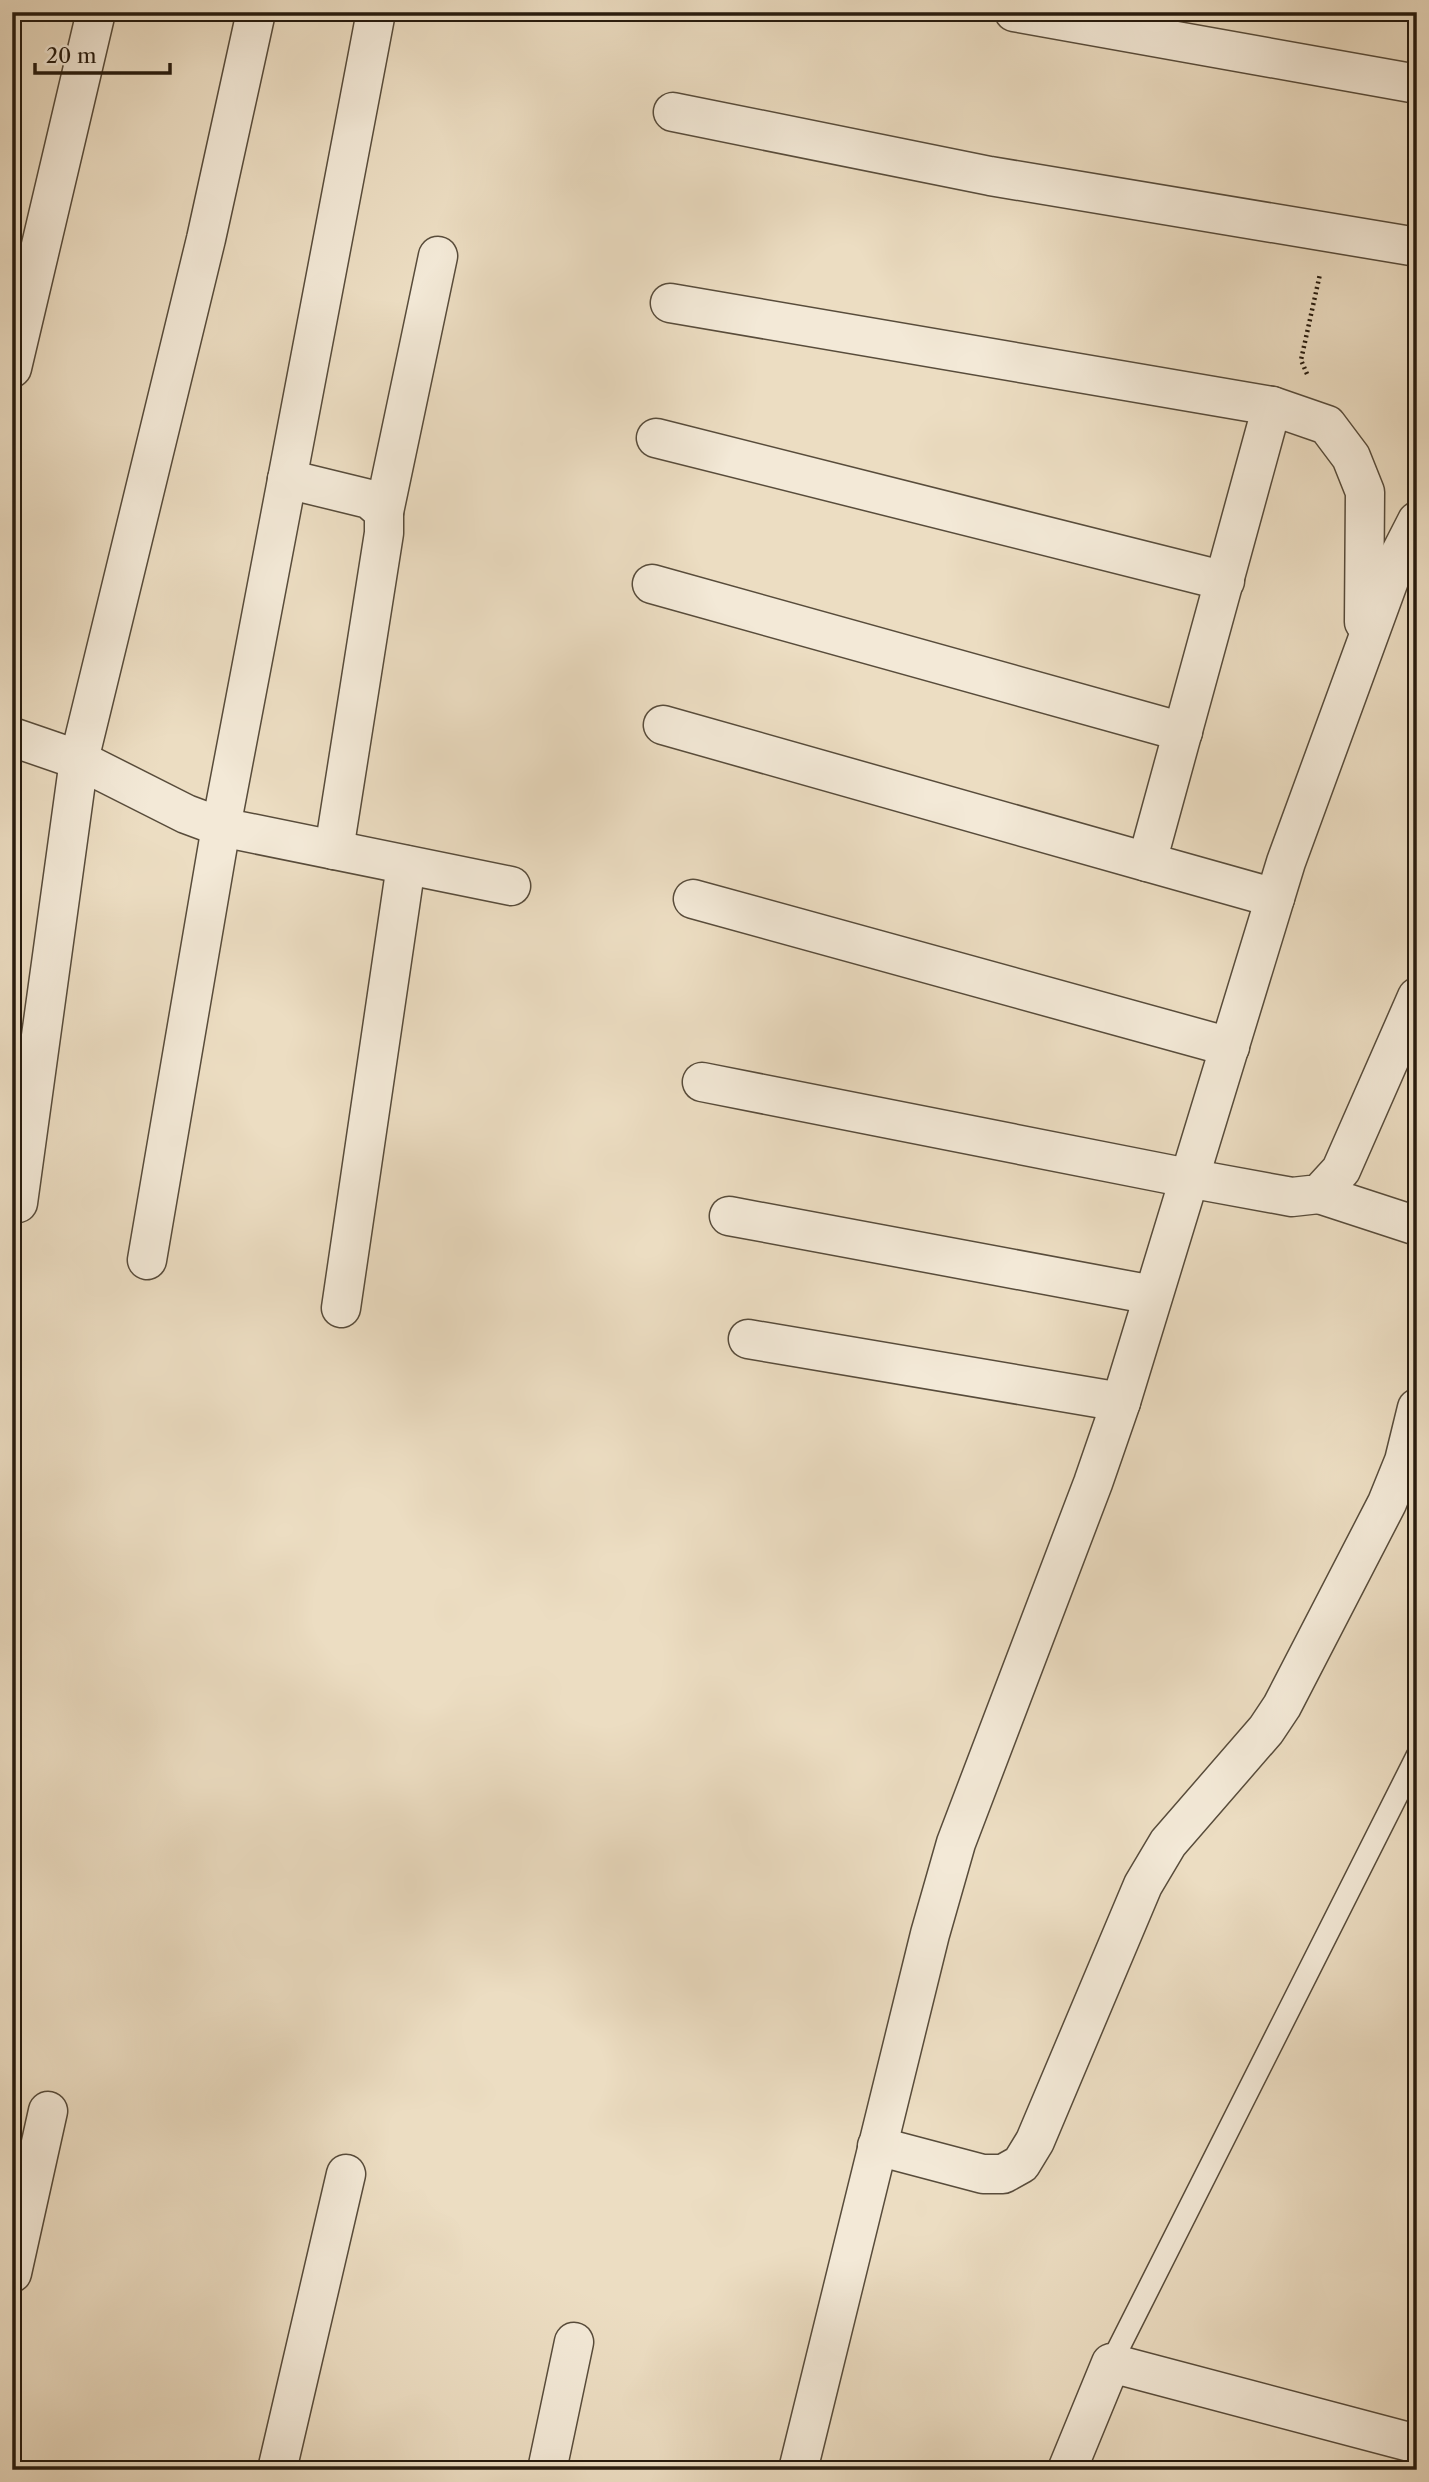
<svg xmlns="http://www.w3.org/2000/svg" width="1429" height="2482" font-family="'Libre Caslon Text',serif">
<rect width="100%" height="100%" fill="#ecddc2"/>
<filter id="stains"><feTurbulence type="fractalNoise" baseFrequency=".00286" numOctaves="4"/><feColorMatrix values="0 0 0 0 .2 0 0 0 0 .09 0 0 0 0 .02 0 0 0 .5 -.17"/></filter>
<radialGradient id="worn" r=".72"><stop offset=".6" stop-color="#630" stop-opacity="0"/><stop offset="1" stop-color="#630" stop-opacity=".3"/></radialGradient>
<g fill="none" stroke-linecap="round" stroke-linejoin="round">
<g stroke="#584c3b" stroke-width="24">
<path id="service" d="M1111 2363 1417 1756"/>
</g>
<g stroke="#584c3b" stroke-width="41">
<g id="minor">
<path d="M1014 12 1417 84"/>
<path d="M673 112 990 176 1417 247"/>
<path d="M670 303 1272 406 1327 425 1351 457 1365 492 1364 622"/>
<path d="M12 368 96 12"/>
<path d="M1272 406 1147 862 1275 898"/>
<path d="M656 438 1225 581"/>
<path d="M287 479 369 499 384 512V533L334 850"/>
<path d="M384 512 438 256"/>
<path d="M652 584 1183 732"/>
<path d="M663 725 1147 862"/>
<path d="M12 737 79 760 186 814 221 827 511 886"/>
<path d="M693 899 1230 1047"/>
<path d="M702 1082 1188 1178 1292 1197 1319 1194 1341 1170 1417 997"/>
<path d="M1319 1194 1417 1226"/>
<path d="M18 1203 79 760 206 239 256 12"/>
<path d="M729 1216 1153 1295"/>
<path d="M147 1260 221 827 376 12"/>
<path d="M341 1308 406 865"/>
<path d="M748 1339 1121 1402"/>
<path d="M877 2146 983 2174H1003L1021 2164 1035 2141 1143 1885 1168 1843 1266 1730 1282 1706 1387 1503 1404 1461 1417 1408"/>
<path d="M12 2273 48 2111"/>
<path d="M277 2470 346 2174"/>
<path d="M547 2470 574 2342"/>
<path d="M798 2470 930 1934 956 1843 1093 1483 1121 1402 1286 862 1395 564 1417 521"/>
<path d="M1067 2470 1111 2363 1417 2444"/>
</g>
</g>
<path stroke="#271b0e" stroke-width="4.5" stroke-dasharray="2 3.5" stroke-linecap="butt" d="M1307 374 1301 360 1320 274"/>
<use href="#service" stroke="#f3e9d7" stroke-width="21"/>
<use href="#minor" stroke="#f3e9d7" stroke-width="38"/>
</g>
<rect width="1429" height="2482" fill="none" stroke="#ecddc2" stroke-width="42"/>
<rect x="14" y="14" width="1401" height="2454" fill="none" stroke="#271b0e" stroke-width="3.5"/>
<rect x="21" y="21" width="1387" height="2440" fill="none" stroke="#271b0e" stroke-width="2"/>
<path d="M35 63v10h135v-10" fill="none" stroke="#271b0e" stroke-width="3.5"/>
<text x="46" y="63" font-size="21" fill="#271b0e" stroke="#f3e9d7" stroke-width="5" paint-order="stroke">20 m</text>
<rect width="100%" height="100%" filter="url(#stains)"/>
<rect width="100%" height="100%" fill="url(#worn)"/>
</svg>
